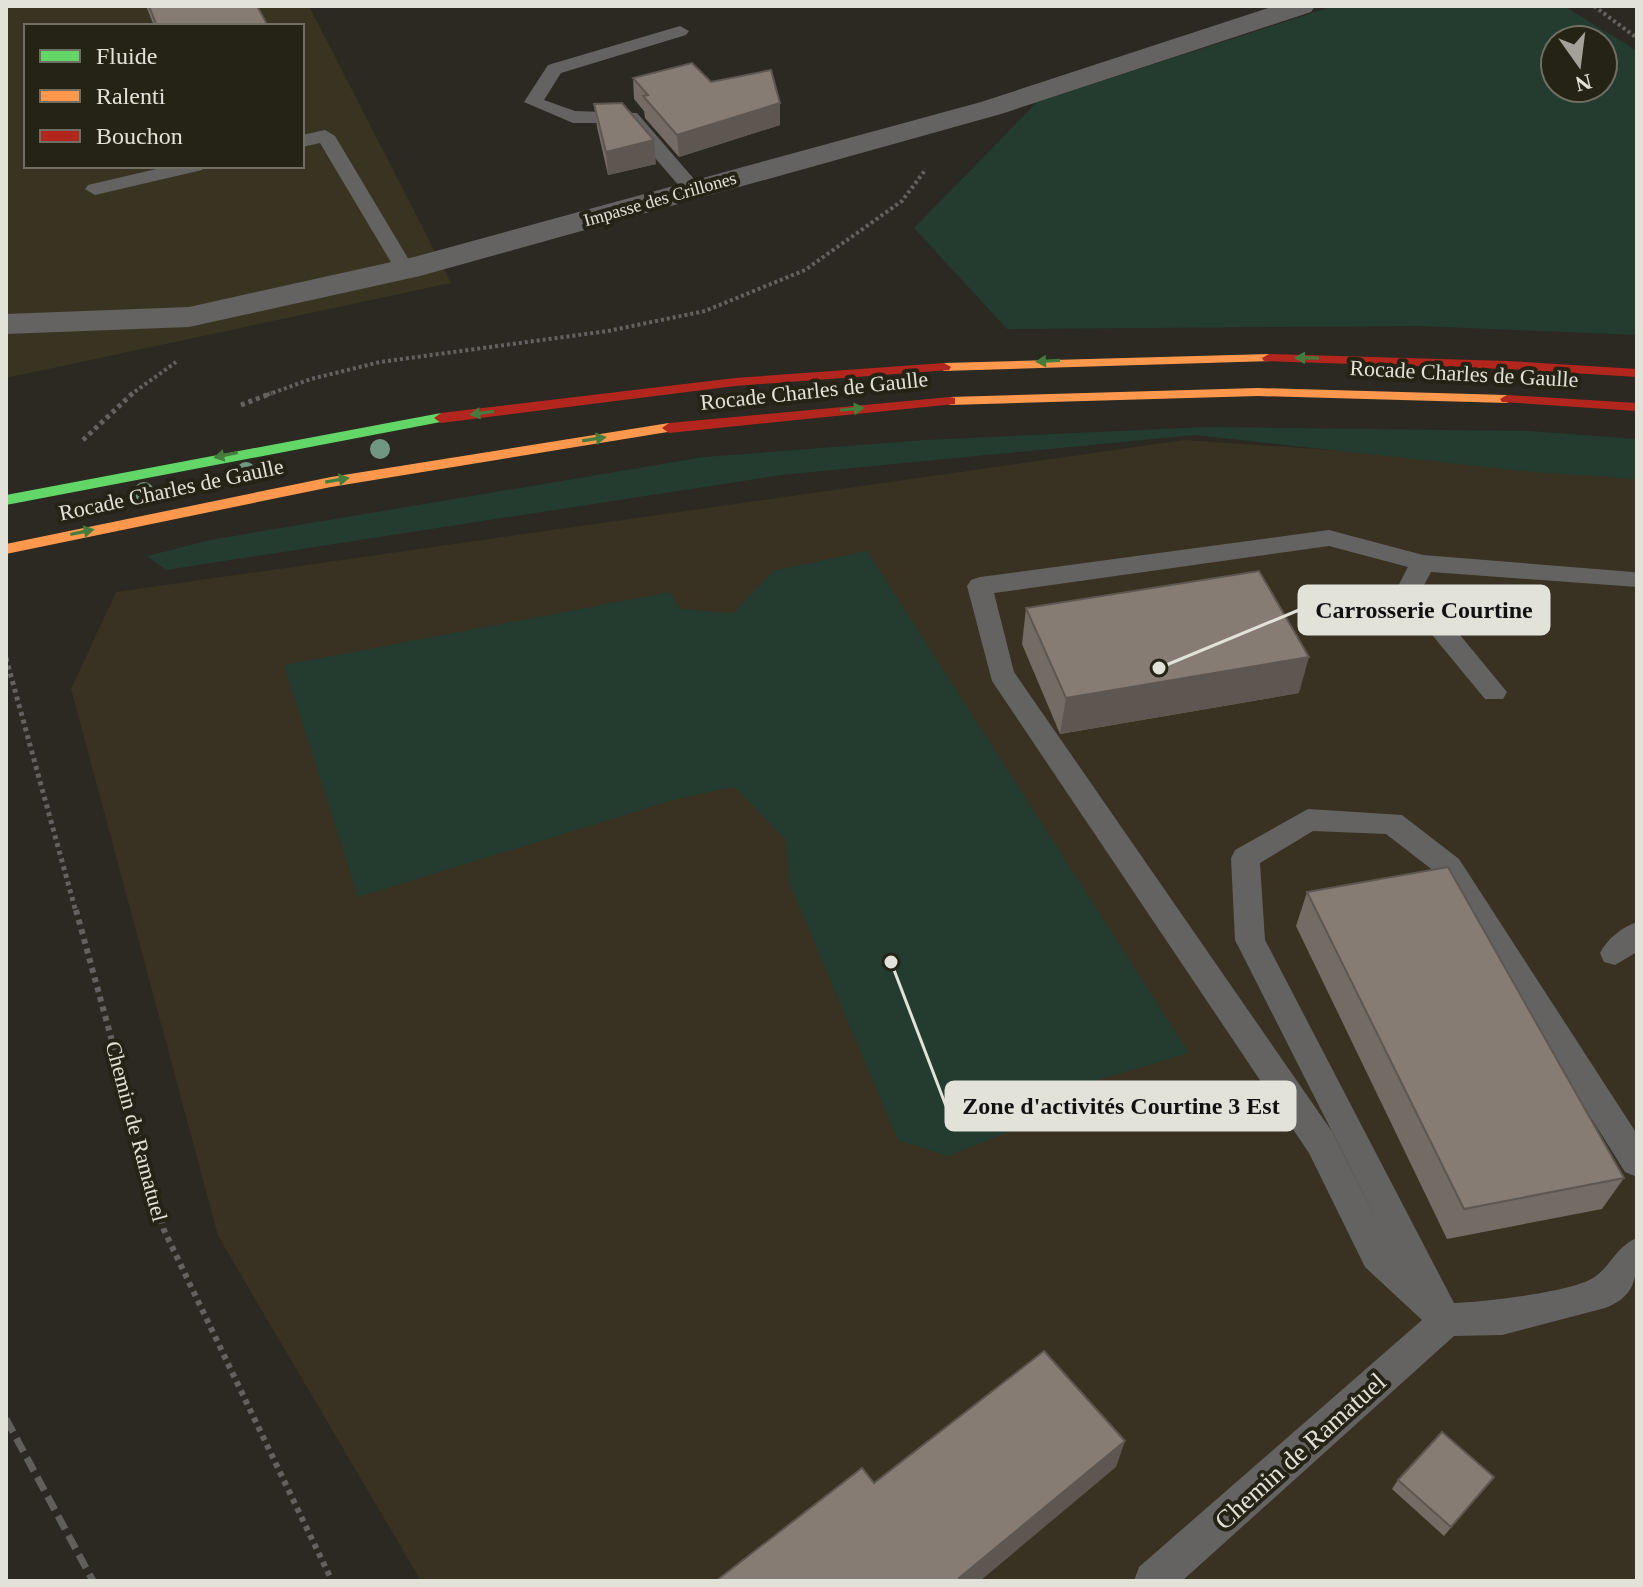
<svg xmlns="http://www.w3.org/2000/svg" width="1643" height="1587" font-family="'Times New Roman',serif">
<rect width="100%" height="100%" fill="#2b2922"/>
<path fill="#393122" d="M1185 440 1637 471V1581H421L218 1236 71 689 116 592Z"/>
<path fill="#383421" fill-rule="evenodd" d="M6 6H309L451 283 6 378ZM26 26H302V166H26Z"/>
<g fill="#233c2f" fill-rule="evenodd">
<path d="M1334 6H1564L1637 51V335L1419 326 1007 329 914 228 1037 102ZM1555 40H1603V88H1555Z"/>
<path d="M1205 427 1530 431 1637 439V479L1522 471 1195 435 781 475 166 570 147 556 210 540 704 457 925 440Z"/>
<path d="M867 551 1189 1053 1064 1090 1044 1118 948 1156 898 1140 790 885 786 840 734 787 680 798 358 897 284 665 670 592 680 609 733 613 773 571Z"/>
</g>
<g fill="none" stroke-linecap="round" stroke-linejoin="round">
<g stroke="#64625f" stroke-width="4" stroke-dasharray="3 3" stroke-linecap="butt">
<path d="M1594 6 1637 38"/>
<path d="M130 395 176 362"/>
<path d="M267 395 311 379 380 362 608 331 705 311 805 270 902 201 926 169"/>
</g>
<g stroke="#64625f" stroke-width="5" stroke-dasharray="4 4" stroke-linecap="butt">
<path d="M241 405 272 393"/>
<path d="M83 440 133 393"/>
<path d="M6 658 76 912"/>
</g>
<path stroke="#64625f" stroke-width="6" stroke-dasharray="5 5" stroke-linecap="butt" d="M76 910 164 1230 332 1581"/>
<g fill="#656361" fill-rule="evenodd">
<path d="M680 26 689 31 686 35 561 73 544 100 575 111 637 113 700 186 703 190 700 194H686L625 123H573L524 102 548 65Z"/>
<path d="M325 130 335 136 415 270 412 274H398L320 143 302 147V135Z"/>
<path d="M169 166H205L202 170 95 195 85 189 88 185Z"/>
<path d="M1329 530 1423 555 1633 572 1637 573V587L1431 572 1422 589 1507 692 1503 699H1485L1400 596 1396 590 1408 567 1329 546 994 593 1014 672 1333 1133 1390 1246 1235 940 1231 858 1235 850 1308 809 1402 815 1459 859 1637 1134V1177L1625 1172 1439 875 1386 834 1313 831 1260 863 1265 940 1454 1303C1481 1302 1577 1292 1596 1276 1612 1264 1617 1246 1637 1238 1637 1270 1640 1295 1605 1308L1502 1335 1454 1336 1182 1581H1134L1139 1567 1422 1320 1365 1267 1309 1153 992 681 967 586 971 580 980 577Z"/>
<path d="M1637 922V952L1615 965 1604 962 1600 953C1607 939 1622 927 1637 922Z"/>
</g>
<path fill="#656361" fill-rule="evenodd" d="M1274 6H1315L1311 12 1001 114 420 276 189 327 6 334V314L189 307 414 257 981 102Z"/>
<path fill="#63d668" fill-rule="evenodd" d="M441 413 446 415V421L6 505V495Z"/>
<g fill="#ff974d" fill-rule="evenodd">
<path d="M1269 354 1276 358 1274 361 944 371 937 367 944 363Z"/>
<path d="M1258 388 1507 395 1514 399 1507 403 1258 396 950 405 943 401 950 397Z"/>
<path d="M669 423 676 428 674 431 331 487 6 554V544L331 477Z"/>
</g>
<g fill="#b3261e" fill-rule="evenodd">
<path d="M1269 354 1508 361 1637 369V377L1508 369 1264 361 1262 358Z"/>
<path d="M944 363 951 367 949 370 735 386 441 423 434 418 441 413 735 378Z"/>
<path d="M1507 395 1637 403V411L1502 402 1500 399Z"/>
<path d="M950 397 955 398V404L669 433 662 428 669 423Z"/>
</g>
<path stroke="#605f59" stroke-width="7" stroke-dasharray="15 7" stroke-linecap="butt" d="M6 1419 93 1581"/>
</g>
<g fill="#709880">
<circle cx="380" cy="449" r="10"/>
<circle cx="246" cy="472" r="10"/>
<circle cx="144" cy="492" r="10"/>
</g>
<g fill="#736b64">
<path d="M146 6H257L268 26H154Z"/>
<path d="M633 78 711 82 780 103V125L679 157 645 118 644 111 634 99Z"/>
<path d="M594 104 656 164 608 175 597 127Z"/>
<path d="M1026 608 1299 693 1060 734 1022 644Z"/>
<path d="M1307 892 1624 1178 1602 1209 1447 1239 1296 926Z"/>
<path d="M1494 1477 1444 1536 1392 1489 1398 1480Z"/>
</g>
<g fill="#5e5751">
<path d="M780 103V125L679 157 677 135Z"/>
<path d="M654 140 656 164 608 175 606 152Z"/>
<path d="M1309 657 1299 693 1060 734 1066 698Z"/>
<path d="M1125 1441 1116 1467 980 1581H959V1578Z"/>
</g>
<g fill="#867c74" stroke="#5e5751" stroke-width="2">
<path d="M149 6H257L268 26H157Z"/>
<path d="M692 63 711 82 771 70 780 103 677 135 643 96 648 95 633 78Z"/>
<path d="M622 103 654 140 606 152 594 104Z"/>
<path d="M1259 571 1309 657 1066 698 1026 608Z"/>
<path d="M1448 867 1624 1178 1464 1209 1307 892Z"/>
<path d="M1044 1351 1125 1441 959 1578 962 1581H716L862 1468 874 1483Z"/>
<path d="M1442 1432 1494 1477 1451 1527 1398 1480Z"/>
</g>
<defs><path id="oneway-solid" d="M-6-.8H1V-3.2L6.5 0L1 3.2V.8H-6Z" transform="scale(2)"/></defs>
<g fill="#447c3e">
<use href="#oneway-solid" transform="translate(1307 358) rotate(-179)"/>
<use href="#oneway-solid" transform="translate(1048 361) rotate(177)"/>
<use href="#oneway-solid" transform="translate(852 409) rotate(-6)"/>
<use href="#oneway-solid" transform="translate(482 413) rotate(172)"/>
<use href="#oneway-solid" transform="translate(594 439) rotate(-9)"/>
<use href="#oneway-solid" transform="translate(226 455) rotate(168)"/>
<use href="#oneway-solid" transform="translate(337 480) rotate(-10)"/>
<use href="#oneway-solid" transform="translate(82 532) rotate(-12)"/>
</g>
<g text-anchor="middle" stroke-width="8" stroke-linejoin="round" paint-order="stroke">
<g font-size="18" fill="#e3e2d9" stroke="#252315">
<text transform="translate(660 199) rotate(-16)" y="6">Impasse des Crillones</text>
</g>
<g font-size="22" fill="#e3e2d9" stroke="#252315">
<text transform="translate(1464 373) rotate(3)" y="8">Rocade Charles de Gaulle</text>
<text transform="translate(814 390) rotate(-6)" y="8">Rocade Charles de Gaulle</text>
<text transform="translate(171 489) rotate(-12)" y="8">Rocade Charles de Gaulle</text>
<text transform="translate(137 1131) rotate(75)" y="8">Chemin de Ramatuel</text>
</g>
<g font-size="26" fill="#e3e2d9" stroke="#252315">
<text transform="translate(1300 1451) rotate(-42)" y="9">Chemin de Ramatuel</text>
</g>
</g>
<path fill="none" stroke="#e3e2d9" stroke-width="3" d="M1159 668L1299 610M891 962L946 1106"/>
<g fill="#e3e2d9" stroke="#252315" stroke-width="3">
<circle cx="1159" cy="668" r="8"/>
<circle cx="891" cy="962" r="8"/>
</g>
<g fill="#e3e2d9" stroke="#e3e2d9" stroke-width="3">
<rect x="1299" y="586" width="250" height="48" rx="8"/>
<rect x="946" y="1082" width="349" height="48" rx="8"/>
</g>
<g font-size="24" text-anchor="middle" font-weight="bold" fill="#111">
<text x="1424" y="618">Carrosserie Courtine</text>
<text x="1121" y="1114">Zone d'activités Courtine 3 Est</text>
</g>
<rect width="1643" height="1587" fill="none" stroke="#e3e2d9" stroke-width="16"/>
<rect x="24" y="24" width="280" height="144" fill="#252315" stroke="#716f63" stroke-width="2"/>
<rect x="40" y="50" width="40" height="12" fill="#63d668" stroke="#716f63" stroke-width="2"/>
<text x="96" y="64" font-size="24" fill="#e3e2d9">Fluide</text>
<rect x="40" y="90" width="40" height="12" fill="#ff974d" stroke="#716f63" stroke-width="2"/>
<text x="96" y="104" font-size="24" fill="#e3e2d9">Ralenti</text>
<rect x="40" y="130" width="40" height="12" fill="#b3261e" stroke="#716f63" stroke-width="2"/>
<text x="96" y="144" font-size="24" fill="#e3e2d9">Bouchon</text>
<g transform="translate(1579 64) rotate(166)"><circle r="38" fill="#252315" stroke="#716f63" stroke-width="2"/>
<path d="M0-6L14 30L0 20L-14 30Z" fill="#a3a199"/>
<text y="-12" font-size="22" font-weight="bold" text-anchor="middle" fill="#e3e2d9">N</text>
</g>
</svg>
